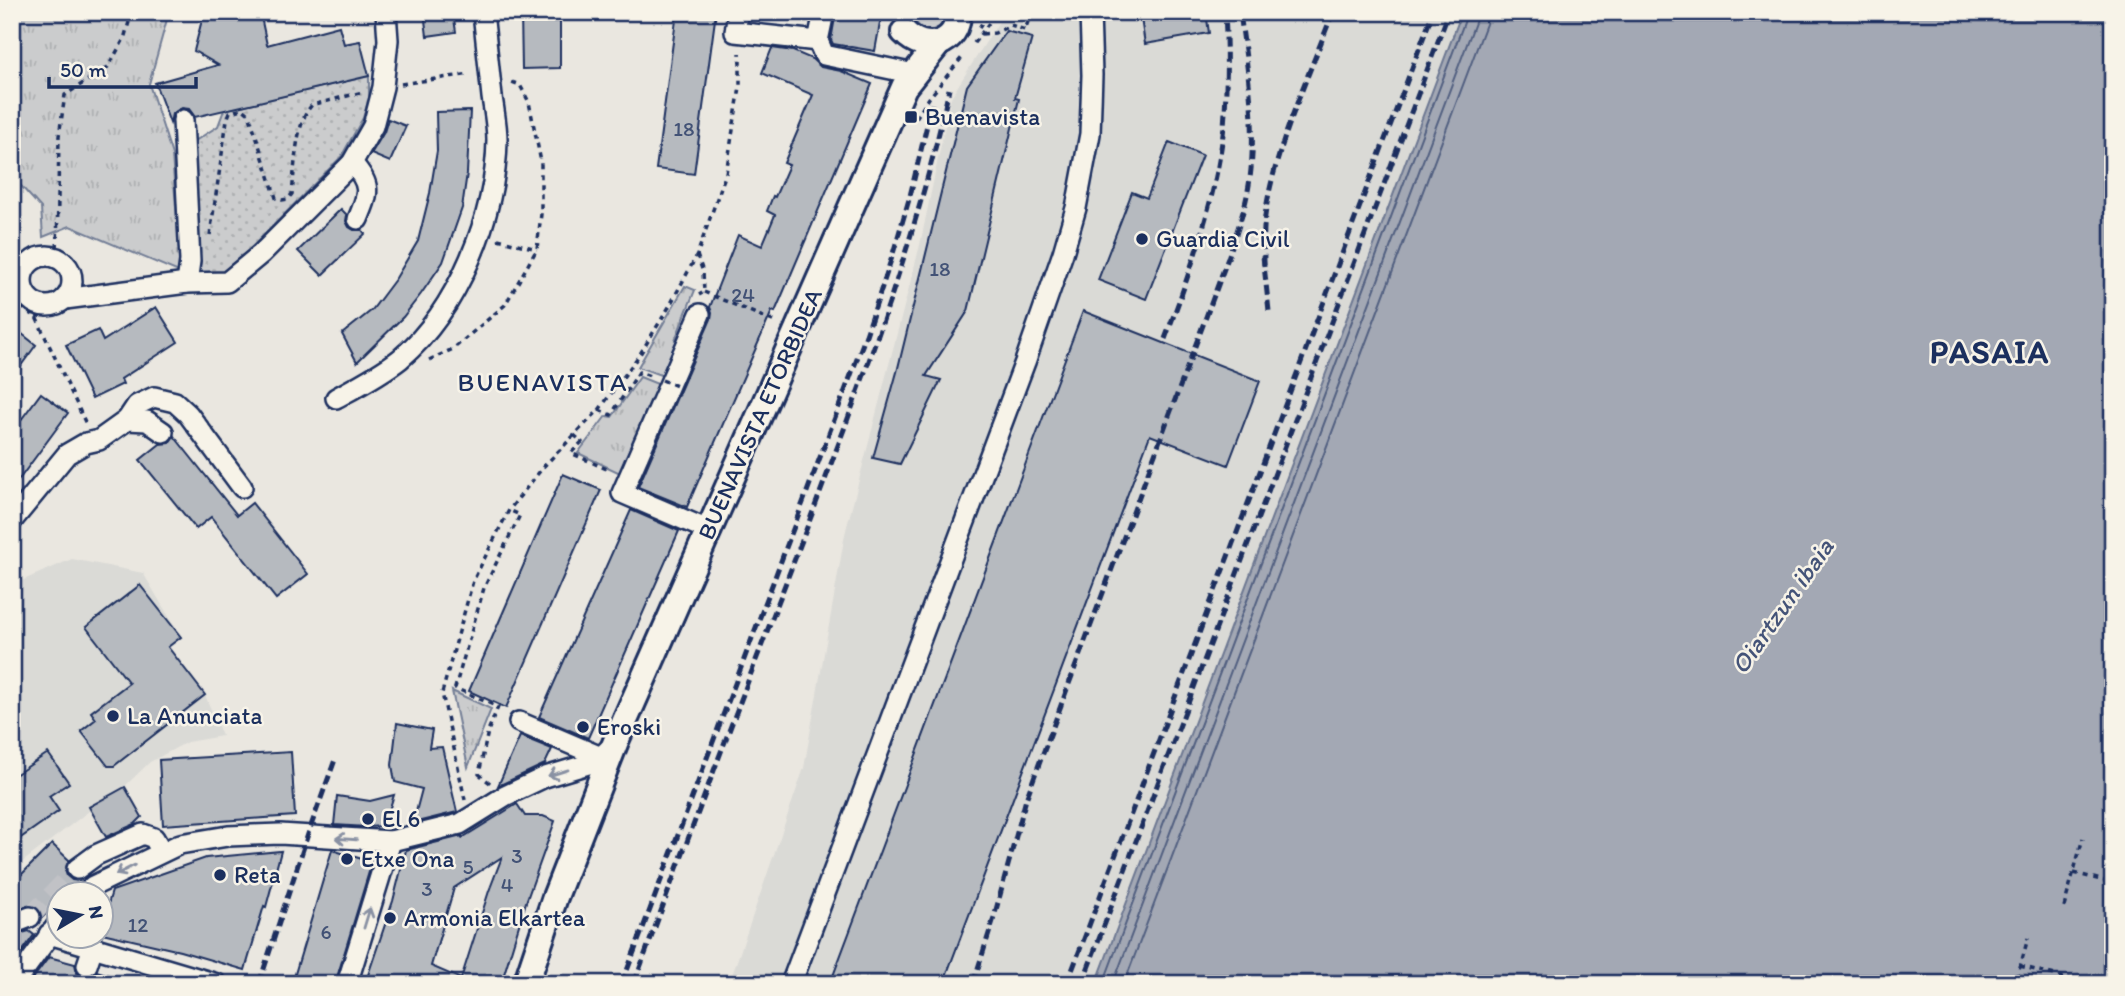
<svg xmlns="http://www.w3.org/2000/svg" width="2125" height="996" font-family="Itim,sans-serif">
<defs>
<pattern id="grass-tufts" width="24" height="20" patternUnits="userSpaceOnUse" patternTransform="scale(1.75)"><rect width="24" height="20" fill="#cbcccd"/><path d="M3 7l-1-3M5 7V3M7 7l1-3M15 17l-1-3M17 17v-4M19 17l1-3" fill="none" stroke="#aeb0b2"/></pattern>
<pattern id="garden-dots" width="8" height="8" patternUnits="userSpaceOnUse" patternTransform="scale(1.75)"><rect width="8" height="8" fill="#cbcccd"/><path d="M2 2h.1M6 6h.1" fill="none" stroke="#aeb0b2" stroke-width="1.8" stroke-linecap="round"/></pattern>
</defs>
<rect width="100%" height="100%" fill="#eae7e0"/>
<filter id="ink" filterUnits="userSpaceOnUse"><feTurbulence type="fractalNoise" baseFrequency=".0143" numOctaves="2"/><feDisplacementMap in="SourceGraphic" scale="14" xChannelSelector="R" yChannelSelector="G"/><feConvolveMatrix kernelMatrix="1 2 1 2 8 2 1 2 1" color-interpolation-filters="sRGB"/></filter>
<g filter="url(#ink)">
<g fill="#dadad6">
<path d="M1005 12H1462L1096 984H729L804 768 845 534 920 245 951 97Z"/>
<path d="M72 559 143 573 181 637 168 647 205 695 222 736 187 742 150 762 99 811 93 808 12 870V585Z"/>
</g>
<g fill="url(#grass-tufts)" stroke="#737e96" stroke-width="2">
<path d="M12 12H169L149 84 172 155 181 273 70 226 43 237 41 208 12 176Z"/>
<path d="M915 12H945C946 30 929 37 917 24Z"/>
<path d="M685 286 695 290 675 340 680 342 666 377 638 367Z"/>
<path d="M640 377 660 385 620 473 578 453 606 416 612 417Z"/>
<path d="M452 691 491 709 468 767Z"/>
</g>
<path fill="url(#garden-dots)" stroke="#737e96" stroke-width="2" d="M369 76V98L363 118 341 157 227 272 197 277 192 143 218 126 224 110Z"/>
<path fill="#a3a8b4" stroke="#6d7892" stroke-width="2" d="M1462 12H2113V984H1096Z"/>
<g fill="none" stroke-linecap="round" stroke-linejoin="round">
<g stroke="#515f80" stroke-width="2">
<path d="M1103 984 1468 12"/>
<path d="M1113 984 1476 20 1477 12"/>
<path d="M1124 984 1486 24 1488 12"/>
</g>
</g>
<g fill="#b6babf" stroke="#1b2f5e" stroke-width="2" fill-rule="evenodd">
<path d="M204 12H260L267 45 339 26 344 44 360 41 369 76 195 117 189 109 182 108 172 114 170 123 155 83 218 65 194 51Z"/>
<path d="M424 12H453L456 32 427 36Z"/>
<path d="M521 12H560V68L522 69Z"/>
<path d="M677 12H716L694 174 656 169Z"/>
<path d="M836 12H882L875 51 833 44 831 40Z"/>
<path d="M1140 12H1206L1209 33 1145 44Z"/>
<path d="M1006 31 1032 38 1015 98 1019 99 968 311 926 376 941 380 900 464 873 458 897 372 967 86Z"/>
<path d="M772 48 793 51 812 59 821 67 841 71 872 84 775 312 772 311 687 507 638 487 711 319 712 312 710 307 738 235 762 246 775 215 767 211 773 196 775 197 789 165 784 163 813 95 762 73Z"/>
<path d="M470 111 467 173 462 208 443 262 421 294 403 317 357 362 342 334 372 310 396 278 418 241 430 193 437 151 436 112Z"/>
<path d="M388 119 406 126 390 162 371 154 384 132Z"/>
<path d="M1169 142 1202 155 1146 299 1098 280 1132 192 1147 198Z"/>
<path d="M341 209 347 215 346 221 349 227 354 230H362L365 234 322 275 298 251Z"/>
<path d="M156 307 178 342 121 379 123 384 92 399 66 345 98 330 103 341Z"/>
<path d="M1083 311 1260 381 1228 465 1150 435 943 984H830Z"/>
<path d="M12 326 36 345 12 378Z"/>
<path d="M41 393 68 413 12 489V432Z"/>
<path d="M174 436 237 515 252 503 308 574 276 599 211 517 196 529 140 460 160 444 169 443Z"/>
<path d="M563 474 601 490 506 708 469 691Z"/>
<path d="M631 510 679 531 588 738 539 717Z"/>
<path d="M140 585 181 637 168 647 205 695 114 766H108L81 731 96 719 91 712 129 683 86 627Z"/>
<path d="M397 723 432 730 429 748 442 747 457 812 413 823 422 789 395 782 392 765Z"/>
<path d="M520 736 552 749 545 764 498 786Z"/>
<path d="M291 752 295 816 163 825 159 760Z"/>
<path d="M48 753 69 783 49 796 59 811 12 844V777Z"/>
<path d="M125 787 142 817 135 824 106 837 89 807Z"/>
<path d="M394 795 384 826 367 827 334 825 337 796 370 801Z"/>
<path d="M517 804 525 816H543L555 821 526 902 501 984H365L393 901 406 850 462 836V838ZM502 857 489 891 461 979 431 966 454 888Z"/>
<path d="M52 844 69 860 65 870 67 876 72 880 79 881 65 894H60V900L42 918 41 912 37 907 31 905 20 908 12 900V884Z"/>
<path d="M332 850 372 862 335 984H292Z"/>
<path d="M281 851 266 907 264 906 245 970 180 951 102 933V924L112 891 206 858Z"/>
<path d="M29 931 34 935 12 966V936Z"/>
<path d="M49 957 75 964 77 973 83 976 90 977 97 971 126 980V984H29Z"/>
</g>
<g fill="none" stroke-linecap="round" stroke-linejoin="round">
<path stroke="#c1c2c6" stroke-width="19" stroke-dasharray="19 10" stroke-linecap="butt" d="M30 917 77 869"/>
<g stroke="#1b2f5e" stroke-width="24">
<g id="minor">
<path d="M738 12 735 32 818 41 824 12"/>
<path d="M818 41 824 55 905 72"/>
<path d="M183 120 190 261 187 283"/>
<path d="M352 163C372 185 369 193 358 219"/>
<circle cx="47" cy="281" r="25"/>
<path d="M65 299 187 283 227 282 261 254 352 163 373 126 383 87 388 40 386 12"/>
<path d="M700 314 622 493 708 530"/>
<path d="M336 398C358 386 381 374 400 359 458 310 496 215 497 140 497 126 494 111 492 97 489 69 486 41 483 12"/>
<path d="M127 420 137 405 154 397 175 402 188 414 242 487"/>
<path d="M12 521 67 454 86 443 99 440 127 420 147 421 163 432"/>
<path d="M519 722 601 757"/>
<path d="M77 869 96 855 143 834 154 838 162 852"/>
<path d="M85 894 93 886 180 844 228 836 280 834 391 841 460 824 505 796 545 777 592 763 601 757 613 745"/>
<path d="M12 924 30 917"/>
<path d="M49 934 217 984"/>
<path d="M87 965 93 947"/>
<path d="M14 984 60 921"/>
<path d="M347 984 391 841"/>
<path d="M791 984 1025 362 1063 253 1076 208 1090 134 1092 75 1090 12"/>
</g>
</g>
<g stroke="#1b2f5e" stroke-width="30">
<g id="major">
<path d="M904 32C925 54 959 45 958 12"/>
<path d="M526 984 555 897 616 741 904 87 938 44"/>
</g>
</g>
<g stroke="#1b2f5e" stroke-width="3.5" stroke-dasharray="5 5" stroke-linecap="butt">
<path d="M979 28 989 12"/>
<path d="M982 34 995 33 1011 25 1025 30 1030 16 1029 12"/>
<path d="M974 43 997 12"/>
<path d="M401 84 470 74"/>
<path d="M916 118 929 98 964 55"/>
<path d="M210 235 227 120 230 112 243 109 249 114 276 198 282 200 288 199 292 194C295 169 295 122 312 105L363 92"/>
<path d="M498 239 537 249"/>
<path d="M697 255 703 272 704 292 699 295"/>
<path d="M57 258 59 136 65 95 108 67 124 39 132 12"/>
<path d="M704 292 775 322"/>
<path d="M12 301 36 317 86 424"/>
<path d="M36 317 55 313"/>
<path d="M429 360 453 349 505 305 537 249 541 214V162L529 102 520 85 509 81"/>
<path d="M599 410 611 415 639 372 653 377"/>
<path d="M574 435 582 442 571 453 611 471"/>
<path d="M490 783 479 774 488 731 498 707 455 688 484 588 520 515 509 510"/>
<path d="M465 800 442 693 473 581 509 510 544 466 599 410 640 354 669 307 697 255 726 173 740 87V53"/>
<path d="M2074 873 2113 883"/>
<path d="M2064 907 2083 838"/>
<path d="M2020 966 2090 984"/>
<path d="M2017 978 2028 938"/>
</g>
<use href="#minor" stroke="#f7f3e8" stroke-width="19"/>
<use href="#major" stroke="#f7f3e8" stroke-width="24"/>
<g stroke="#1b2f5e" stroke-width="5" stroke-dasharray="10 5" stroke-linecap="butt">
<path d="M1263 256 1269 311"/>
<path d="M1264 265C1264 248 1263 232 1265 216 1274 150 1309 75 1333 12"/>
<path d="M1165 339C1191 270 1216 199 1224 126 1227 88 1227 50 1225 12"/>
<path d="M259 984 308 834 336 757"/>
<path d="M622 984 866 335 892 257 910 196 932 104"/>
<path d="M634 984C691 829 750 676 809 522 863 380 917 238 949 89"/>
<path d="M973 984 993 921 1026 799 1228 258C1236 234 1245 210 1249 185 1258 128 1247 69 1240 12"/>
<path d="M1067 984 1433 12"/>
<path d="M1082 984 1449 12"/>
</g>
<path stroke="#1b2f5e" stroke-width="3.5" stroke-dasharray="5 5" stroke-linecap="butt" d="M662 380 677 386"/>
</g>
<defs><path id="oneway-shaft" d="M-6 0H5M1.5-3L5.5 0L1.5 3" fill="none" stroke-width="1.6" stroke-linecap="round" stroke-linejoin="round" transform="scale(1.75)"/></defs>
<g stroke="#8991a3">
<use href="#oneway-shaft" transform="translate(558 773) rotate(163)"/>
<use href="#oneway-shaft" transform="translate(346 839) rotate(-176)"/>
<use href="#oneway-shaft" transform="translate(125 870) rotate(153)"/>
<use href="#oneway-shaft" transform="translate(367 918) rotate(-73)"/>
</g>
</g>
<g fill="#1b2f5e" stroke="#f7f3e8" stroke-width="2.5">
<rect x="904" y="110" width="14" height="14" rx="3.5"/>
<circle cx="1142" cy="239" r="7"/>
<circle cx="113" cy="716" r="7"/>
<circle cx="583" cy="727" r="7"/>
<circle cx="368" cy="819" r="7"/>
<circle cx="347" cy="859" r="7"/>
<circle cx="220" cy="875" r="7"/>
<circle cx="390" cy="918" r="7"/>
</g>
<g text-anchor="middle" stroke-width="5" stroke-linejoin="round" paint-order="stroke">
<g font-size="21" fill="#425276">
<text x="684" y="136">18</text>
<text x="940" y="276">18</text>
<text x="743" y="302">24</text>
<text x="517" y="863">3</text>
<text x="468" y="874">5</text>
<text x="507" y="892">4</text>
<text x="427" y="896">3</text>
<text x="138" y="932">12</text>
<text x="326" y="939">6</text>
</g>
<g font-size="24" fill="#1b2f5e" stroke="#f7f3e8" text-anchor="start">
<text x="925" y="125">Buenavista</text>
<text x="1156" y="247">Guardia Civil</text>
<text x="127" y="724">La Anunciata</text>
<text x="597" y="735">Eroski</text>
<text x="382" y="827">El 6</text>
<text x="361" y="867">Etxe Ona</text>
<text x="234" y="883">Reta</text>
<text x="404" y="926">Armonia Elkartea</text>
</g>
<g font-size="24" fill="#1b2f5e" stroke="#f7f3e8">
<text transform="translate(760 414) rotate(-66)" y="8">BUENAVISTA ETORBIDEA</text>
</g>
<g font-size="26" letter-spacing="2" fill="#1b2f5e" stroke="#f7f3e8">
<text x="543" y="391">BUENAVISTA</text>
</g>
<g font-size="26" font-style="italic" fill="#445378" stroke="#f7f3e8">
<text transform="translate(1782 606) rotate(-55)" y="9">Oiartzun ibaia</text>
</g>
<g font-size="32" font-weight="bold" letter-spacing="2" fill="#1b2f5e" stroke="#f7f3e8">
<text x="1990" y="363">PASAIA</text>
</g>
</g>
<rect width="2125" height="996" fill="none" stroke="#f7f3e8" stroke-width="42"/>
<rect x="21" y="21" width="2083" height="954" fill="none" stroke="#1b2f5e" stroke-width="2.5" filter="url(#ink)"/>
<g transform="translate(80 915) rotate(80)"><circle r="33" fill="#f7f3e8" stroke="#9fa5b1" stroke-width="2"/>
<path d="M0-5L12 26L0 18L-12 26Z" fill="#1b2f5e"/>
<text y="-10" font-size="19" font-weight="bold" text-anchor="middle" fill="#1b2f5e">N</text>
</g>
<path d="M49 77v10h147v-10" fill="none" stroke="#1b2f5e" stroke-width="3.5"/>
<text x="60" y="77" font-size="21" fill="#1b2f5e" stroke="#f7f3e8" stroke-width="5" paint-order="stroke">50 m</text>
</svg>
